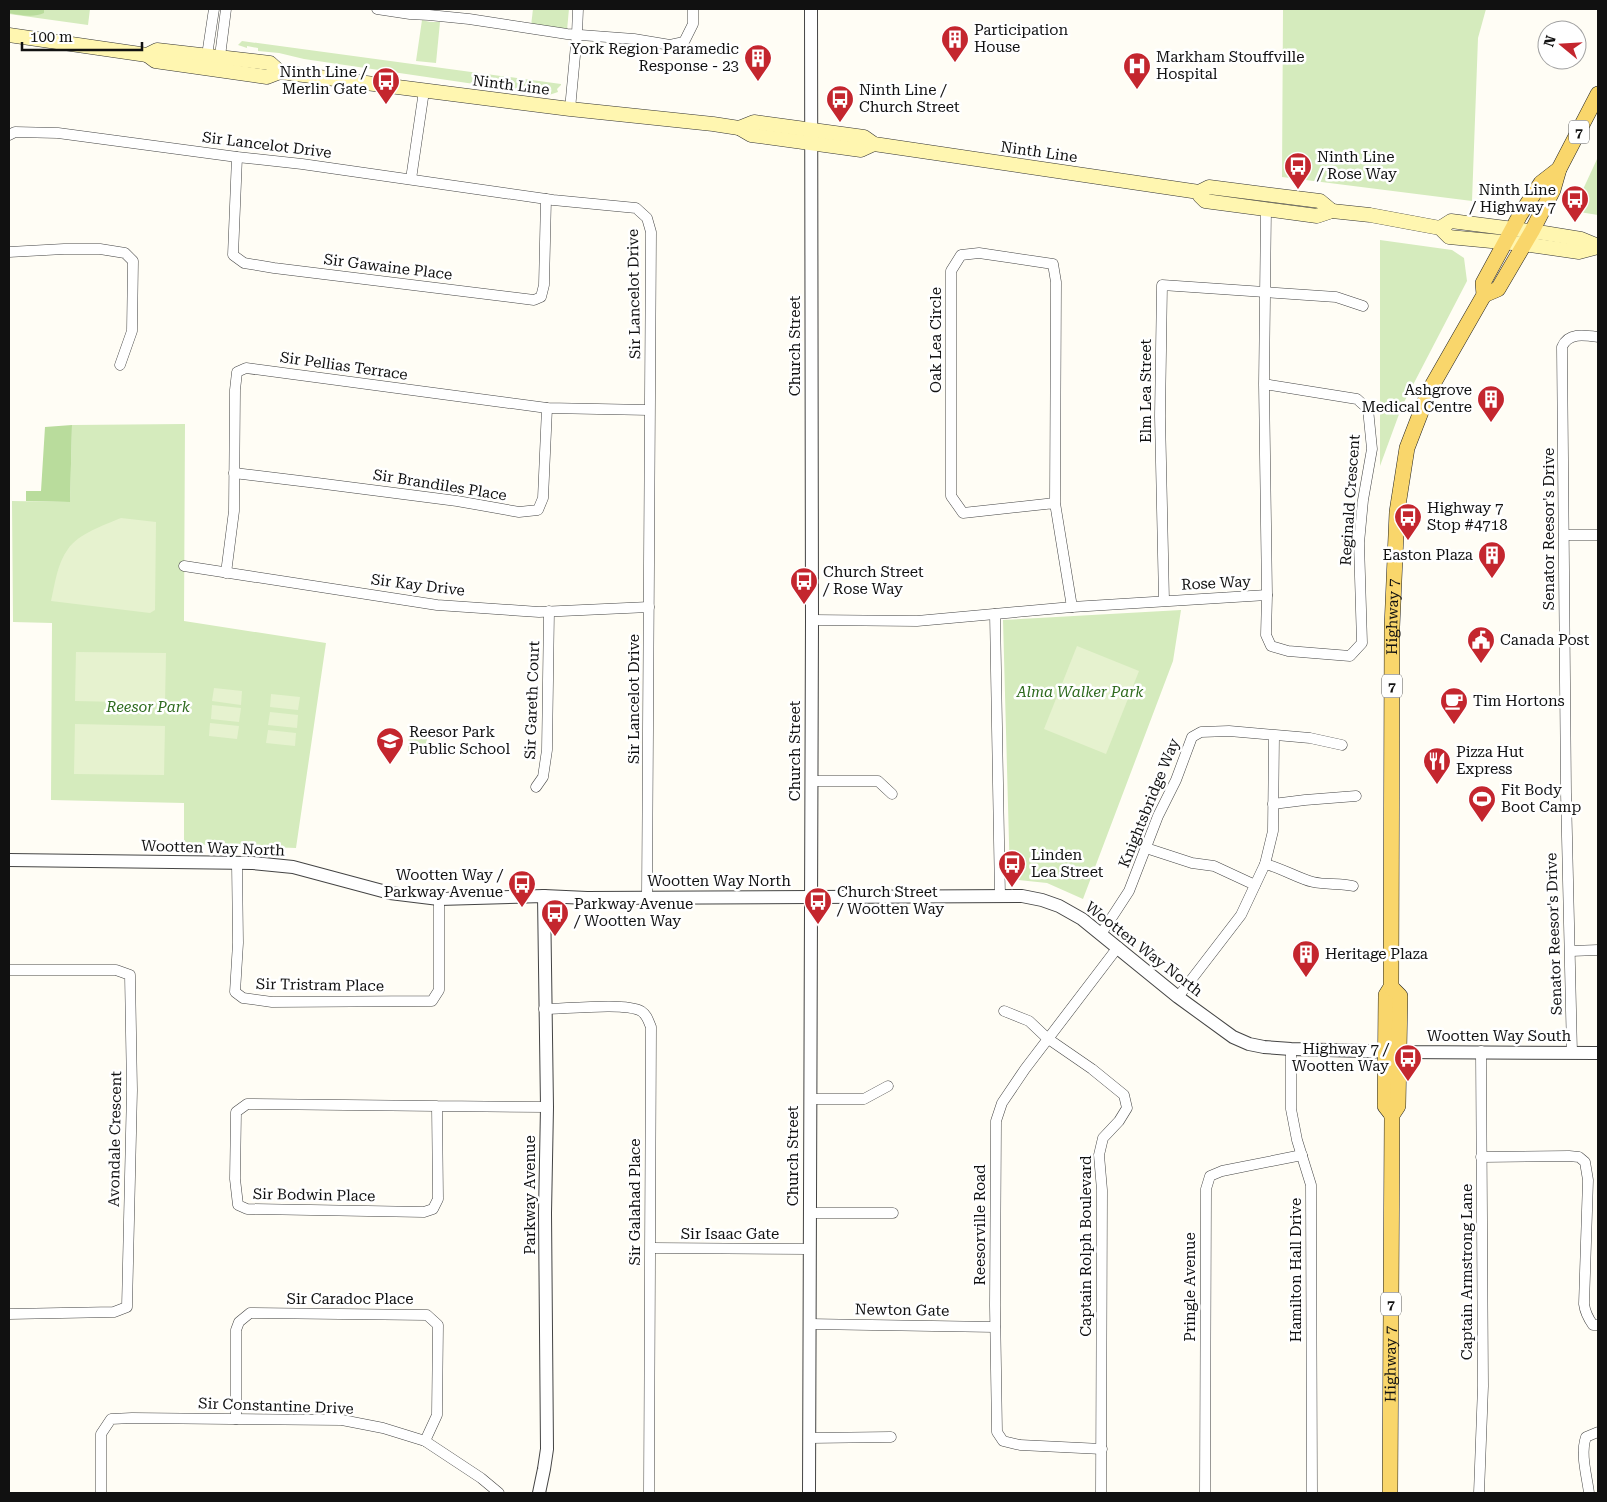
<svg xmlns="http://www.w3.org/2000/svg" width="1607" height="1502" font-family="'Roboto Serif',serif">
<rect width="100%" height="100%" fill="#fffdf5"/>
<g fill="#d5ebbd">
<path d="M9 9H90L88 25 9 14Z"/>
<path d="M533 9H569L567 30 531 26Z"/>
<path d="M1283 9H1486L1478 38 1472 201 1282 177Z"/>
<path d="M422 20 430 22H440L436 63 416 61Z"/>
<path d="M242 41 561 84V85L557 89 558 92 549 95 304 59 279 53 258 51V48L247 46V48L238 45Z"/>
<path d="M1598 157V215L1573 211Z"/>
<path d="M1380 240 1452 250 1464 258 1467 281 1402 406 1380 466Z"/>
<path d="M185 424 184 621 326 643 296 848 184 844V803L51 800 52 623 13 622 12 501 70 502 72 425Z"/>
<path d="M1181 610 1173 661 1083 899 1047 883 1010 879 1003 620Z"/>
<path d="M409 733 427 734 426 754 408 753Z"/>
</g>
<g fill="#b9dc9c">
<path d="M9 9H44V13C34 18 19 15 9 13Z"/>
<path d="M72 425 70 502 26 501V491H41L45 427Z"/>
</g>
<g fill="#e6f2cf">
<path d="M121 518 156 522 155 610 150 613 51 601C55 584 57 564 68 549 78 534 104 525 121 518Z"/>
<path d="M1077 646 1139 671 1106 754 1044 729Z"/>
<path d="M76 652 166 653 165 703 75 701Z"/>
<path d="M214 688 242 691 241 705 212 701Z"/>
<path d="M271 694 300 697 298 710 270 707Z"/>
<path d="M212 705 241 708 239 722 211 719Z"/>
<path d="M270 712 298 715 297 728 268 725Z"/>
<path d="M210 723 239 726 237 739 209 736Z"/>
<path d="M75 724 165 726 164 775 74 774Z"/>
<path d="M268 730 296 733 295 746 266 743Z"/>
</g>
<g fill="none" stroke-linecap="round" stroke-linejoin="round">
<g stroke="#444" stroke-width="11">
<g id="minor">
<path d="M377 9 410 14 429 15 469 19 567 34 634 39 670 45 684 42 693 24V9"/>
<path d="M206 62 214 9"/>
<path d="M219 64 226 9"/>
<path d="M570 109 577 34 578 9"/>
<path d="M9 135 15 132 58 133 237 157 302 164 553 200 636 208 647 218 651 232 647 897"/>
<path d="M237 157 233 255 244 263 274 268 534 300 541 297 544 285 546 199"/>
<path d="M411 179 424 91"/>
<path d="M9 252 64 249H100L125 253 133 261 132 331 120 365"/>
<path d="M1264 384 1357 399 1368 409 1372 449 1363 500 1359 543 1362 643 1350 656 1288 651 1271 646 1266 635 1267 595 1264 384 1266 209"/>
<path d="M234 473 317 483 457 501 519 512 538 510 543 498 547 408"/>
<path d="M1055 503 1056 282 1053 264 979 253 961 255 951 271V496L963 513 1055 503 1072 607"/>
<path d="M1564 535H1598"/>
<path d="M184 566 437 605 539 612 649 607"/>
<path d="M226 573 234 511 235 390 237 372 246 368 547 408 649 410"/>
<path d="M1164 600 1160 416 1162 285 1336 297 1363 306"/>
<path d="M995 614 1000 896"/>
<path d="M812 620 917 621 1072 607 1267 595"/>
<path d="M811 781H878L892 794"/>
<path d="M536 787 543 777 547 750 549 611"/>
<path d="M1273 804 1305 800 1356 796"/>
<path d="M1146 848 1192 863 1214 866 1255 885"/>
<path d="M237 863 238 943 235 992 243 998 272 1002 432 1001 439 990V899"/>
<path d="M1265 864C1282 868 1297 878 1313 882 1326 885 1340 883 1353 886"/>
<path d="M1101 934 1129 891 1158 816 1176 780 1192 737 1201 732 1229 731 1310 738 1342 745"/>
<path d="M1571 951 1598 950"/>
<path d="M9 970H116L130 975 132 1090 127 1307 114 1312 9 1314"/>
<path d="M1178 997 1241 915 1265 864 1273 831 1274 736"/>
<path d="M544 1009C565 1009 625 1002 641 1011 647 1015 648 1020 651 1027L649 1493"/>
<path d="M1004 1011 1029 1021 1047 1038 1092 1069 1124 1095 1127 1108 1119 1121 1103 1138 1099 1155 1102 1190 1101 1493"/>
<path d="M1291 1049V1109L1297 1140 1311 1185 1312 1493"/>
<path d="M1572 1053 1566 793 1562 347C1568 332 1585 335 1598 337"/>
<path d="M810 1099H864L888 1086"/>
<path d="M437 1106 247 1104 236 1112 235 1179 238 1205 247 1209 424 1212 433 1209 438 1199 437 1106 547 1107"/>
<path d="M1481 1157 1569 1156 1579 1157 1585 1162 1588 1180 1584 1304C1585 1312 1588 1318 1593 1325H1598"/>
<path d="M809 1213H893"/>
<path d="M651 1248 809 1249"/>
<path d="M809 1324 995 1327"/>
<path d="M236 1419V1330L239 1322 250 1313 427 1315 438 1325 437 1415 425 1441"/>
<path d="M809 1438 891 1437"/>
<path d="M1102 1449 1020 1445 1003 1441 997 1432 995 1306 996 1121 1002 1103 1025 1069 1118 947"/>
<path d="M101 1493V1434L111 1419 132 1418 342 1420 383 1428 425 1441 481 1478 499 1493"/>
<path d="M1205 1493 1206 1189 1210 1176 1222 1171 1302 1155"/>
<path d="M1479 1493 1483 1386 1481 1051"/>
<path d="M1589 1493C1587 1476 1580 1454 1586 1437L1598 1432"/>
</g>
</g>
<g stroke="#444" stroke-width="14">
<g id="tertiary">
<path d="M9 860 253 863 293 867 390 893 439 899 544 896 587 898 1022 896 1042 900 1059 906 1082 919 1178 997 1233 1037 1249 1044 1264 1047 1291 1049 1399 1052 1598 1053"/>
<path d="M539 1493 544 1469 547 1449 545 1213 547 1107 544 896"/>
<path d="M809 1493 812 620 811 9"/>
</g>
</g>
<g stroke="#333" stroke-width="15">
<g id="secondary">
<path d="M9 35 147 55 157 50 270 63 280 72"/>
<path d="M147 55 155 61 267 77 280 72 570 109 713 124 739 128 751 135 861 150 874 144"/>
<path d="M739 128 754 122 864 137 874 144 1199 192 1209 187 1320 201 1332 211"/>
<path d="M1199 192 1200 196 1205 201 1317 216 1332 211 1370 215 1440 228 1449 237 1523 244 1579 252 1598 247"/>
<path d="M1440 228 1451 221 1544 233 1581 239 1598 246"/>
</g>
</g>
<g stroke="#222" stroke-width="16">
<g id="primary">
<path d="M1484 295 1498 289 1532 231 1553 190 1559 169 1598 94"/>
<path id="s1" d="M1392 1115 1385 1106 1386 995 1391 987 1392 627 1397 512 1407 448 1429 391 1484 295 1483 283 1520 215 1541 183 1559 169"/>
<path id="s2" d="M1390 1493 1392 1115 1398 1106 1400 996 1391 987"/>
</g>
</g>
<use href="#minor" stroke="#fff" stroke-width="10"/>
<use href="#tertiary" stroke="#fff" stroke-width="12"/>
<use href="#secondary" stroke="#fff6b0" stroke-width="14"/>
<use href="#primary" stroke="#f9d66b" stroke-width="15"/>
</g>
<defs>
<g id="building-pin" transform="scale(1.4375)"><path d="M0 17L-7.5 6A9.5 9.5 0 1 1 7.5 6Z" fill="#c4262e" stroke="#fff"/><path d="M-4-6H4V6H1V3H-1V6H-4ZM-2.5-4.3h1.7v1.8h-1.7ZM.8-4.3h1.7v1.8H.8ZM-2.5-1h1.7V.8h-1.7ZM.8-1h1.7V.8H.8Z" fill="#fff"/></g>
<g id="hospital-pin" transform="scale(1.4375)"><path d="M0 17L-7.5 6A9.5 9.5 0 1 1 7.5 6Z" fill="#c4262e" stroke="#fff"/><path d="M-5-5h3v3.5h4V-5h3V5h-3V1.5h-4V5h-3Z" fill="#fff"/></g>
<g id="bus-pin" transform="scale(1.4375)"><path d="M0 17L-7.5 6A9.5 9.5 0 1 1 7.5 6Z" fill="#c4262e" stroke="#fff"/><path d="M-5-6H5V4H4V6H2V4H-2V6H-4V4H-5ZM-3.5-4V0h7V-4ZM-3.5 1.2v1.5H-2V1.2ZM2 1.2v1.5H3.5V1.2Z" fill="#fff"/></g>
<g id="civic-pin" transform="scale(1.4375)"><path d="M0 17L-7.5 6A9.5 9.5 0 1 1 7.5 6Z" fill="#c4262e" stroke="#fff"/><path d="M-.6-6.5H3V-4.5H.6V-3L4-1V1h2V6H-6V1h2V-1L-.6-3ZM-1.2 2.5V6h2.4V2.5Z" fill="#fff"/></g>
<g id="cafe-pin" transform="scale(1.4375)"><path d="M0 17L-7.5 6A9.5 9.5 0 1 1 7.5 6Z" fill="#c4262e" stroke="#fff"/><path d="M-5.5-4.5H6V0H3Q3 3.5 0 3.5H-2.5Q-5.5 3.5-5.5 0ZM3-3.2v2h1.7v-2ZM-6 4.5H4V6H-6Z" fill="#fff"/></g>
<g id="school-pin" transform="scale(1.4375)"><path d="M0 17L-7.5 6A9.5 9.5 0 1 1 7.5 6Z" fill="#c4262e" stroke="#fff"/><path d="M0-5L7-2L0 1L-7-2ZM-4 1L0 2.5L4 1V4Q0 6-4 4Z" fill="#fff"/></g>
<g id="restaurant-pin" transform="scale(1.4375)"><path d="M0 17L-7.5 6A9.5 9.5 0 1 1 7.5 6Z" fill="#c4262e" stroke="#fff"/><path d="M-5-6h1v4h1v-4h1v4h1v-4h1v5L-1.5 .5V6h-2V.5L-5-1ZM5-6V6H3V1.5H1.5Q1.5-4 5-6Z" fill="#fff"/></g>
<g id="stadium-pin" transform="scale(1.4375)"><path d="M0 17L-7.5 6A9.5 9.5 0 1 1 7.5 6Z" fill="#c4262e" stroke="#fff"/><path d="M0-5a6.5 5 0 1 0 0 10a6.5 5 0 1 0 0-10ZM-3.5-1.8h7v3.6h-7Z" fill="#fff"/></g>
</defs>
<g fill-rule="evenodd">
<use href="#building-pin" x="955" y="39"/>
<use href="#building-pin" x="758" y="58"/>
<use href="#hospital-pin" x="1137" y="66"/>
<use href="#bus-pin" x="386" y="81"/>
<use href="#bus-pin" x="840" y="99"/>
<use href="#bus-pin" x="1298" y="166"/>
<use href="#bus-pin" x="1575" y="199"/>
<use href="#building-pin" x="1491" y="399"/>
<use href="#bus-pin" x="1408" y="517"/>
<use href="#building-pin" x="1492" y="555"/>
<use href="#bus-pin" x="804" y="581"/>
<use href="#civic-pin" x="1481" y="640"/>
<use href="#cafe-pin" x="1454" y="701"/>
<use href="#school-pin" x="390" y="741"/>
<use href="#restaurant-pin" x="1437" y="761"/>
<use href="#stadium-pin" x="1482" y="799"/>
<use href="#bus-pin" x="1012" y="864"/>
<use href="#bus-pin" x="522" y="884"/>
<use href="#bus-pin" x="818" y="901"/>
<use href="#bus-pin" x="555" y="913"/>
<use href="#building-pin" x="1306" y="954"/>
<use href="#bus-pin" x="1408" y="1058"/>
</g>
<g text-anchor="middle" stroke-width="5" stroke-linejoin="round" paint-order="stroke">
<g fill="#fff" stroke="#585858" stroke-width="1">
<rect x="1569" y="120.5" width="20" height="23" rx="4"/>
<rect x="1382" y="674.5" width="20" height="23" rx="4"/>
<rect x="1381" y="1292.5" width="20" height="23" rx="4"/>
</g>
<g font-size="14" font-weight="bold" fill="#111">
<text x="1579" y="137">7</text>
<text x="1392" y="691">7</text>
<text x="1391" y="1309">7</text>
</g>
<g font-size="15" fill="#111" stroke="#fff" text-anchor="start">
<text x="974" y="35">Participation<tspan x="974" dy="17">House</tspan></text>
<text x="739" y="54" text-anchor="end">York Region Paramedic<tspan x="739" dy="17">Response - 23</tspan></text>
<text x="1156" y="62">Markham Stouffville<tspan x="1156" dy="17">Hospital</tspan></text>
<text x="367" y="77" text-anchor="end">Ninth Line /<tspan x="367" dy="17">Merlin Gate</tspan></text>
<text x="859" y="95">Ninth Line /<tspan x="859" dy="17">Church Street</tspan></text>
<text x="1317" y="162">Ninth Line<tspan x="1317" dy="17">/ Rose Way</tspan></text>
<text x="1556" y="195" text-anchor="end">Ninth Line<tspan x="1556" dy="17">/ Highway 7</tspan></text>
<text x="1472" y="395" text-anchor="end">Ashgrove<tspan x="1472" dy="17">Medical Centre</tspan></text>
<text x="1427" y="513">Highway 7<tspan x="1427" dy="17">Stop #4718</tspan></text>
<text x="1473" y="560" text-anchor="end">Easton Plaza</text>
<text x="823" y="577">Church Street<tspan x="823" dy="17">/ Rose Way</tspan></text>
<text x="1500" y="645">Canada Post</text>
<text x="1473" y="706">Tim Hortons</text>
<text x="409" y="737">Reesor Park<tspan x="409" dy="17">Public School</tspan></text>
<text x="1456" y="757">Pizza Hut<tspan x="1456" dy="17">Express</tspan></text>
<text x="1501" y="795">Fit Body<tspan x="1501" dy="17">Boot Camp</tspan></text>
<text x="1031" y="860">Linden<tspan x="1031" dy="17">Lea Street</tspan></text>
<text x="503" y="880" text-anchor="end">Wootten Way /<tspan x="503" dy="17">Parkway Avenue</tspan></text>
<text x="837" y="897">Church Street<tspan x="837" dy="17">/ Wootten Way</tspan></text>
<text x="574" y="909">Parkway Avenue<tspan x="574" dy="17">/ Wootten Way</tspan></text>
<text x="1325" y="959">Heritage Plaza</text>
<text x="1389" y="1054" text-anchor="end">Highway 7 /<tspan x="1389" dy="17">Wootten Way</tspan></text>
</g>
<g font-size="15" fill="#111" stroke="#fff">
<text transform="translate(511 85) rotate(7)" y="5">Ninth Line</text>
<text transform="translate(267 145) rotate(7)" y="5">Sir Lancelot Drive</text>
<text transform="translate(1039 152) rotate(8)" y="5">Ninth Line</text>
<text transform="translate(388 267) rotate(7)" y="5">Sir Gawaine Place</text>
<text transform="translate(634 294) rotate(-91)" y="5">Sir Lancelot Drive</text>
<text transform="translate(936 340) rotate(-90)" y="5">Oak Lea Circle</text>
<text transform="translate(795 346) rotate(-90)" y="5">Church Street</text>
<text transform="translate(344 366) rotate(8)" y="5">Sir Pellias Terrace</text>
<text transform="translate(1146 391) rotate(-90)" y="5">Elm Lea Street</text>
<text transform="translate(440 485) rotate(9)" y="5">Sir Brandiles Place</text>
<text transform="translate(1350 500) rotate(-86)" y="5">Reginald Crescent</text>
<text transform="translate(1549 529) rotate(-90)" y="5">Senator Reesor's Drive</text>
<text transform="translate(1216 583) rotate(-3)" y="5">Rose Way</text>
<text transform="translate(418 585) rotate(7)" y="5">Sir Kay Drive</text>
<text dy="5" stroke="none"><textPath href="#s1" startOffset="502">Highway 7</textPath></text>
<text transform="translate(634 699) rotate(-90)" y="5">Sir Lancelot Drive</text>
<text transform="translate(532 700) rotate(-88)" y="5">Sir Gareth Court</text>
<text transform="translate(795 751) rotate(-90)" y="5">Church Street</text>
<text transform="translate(1149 803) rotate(-68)" y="5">Knightsbridge Way</text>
<text transform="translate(213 848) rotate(2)" y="5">Wootten Way North</text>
<text x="719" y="886">Wootten Way North</text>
<text transform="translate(1554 934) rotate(-92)" y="5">Senator Reesor's Drive</text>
<text transform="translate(1144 949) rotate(38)" y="5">Wootten Way North</text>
<text transform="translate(320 985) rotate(1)" y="5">Sir Tristram Place</text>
<text x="1499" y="1041">Wootten Way South</text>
<text transform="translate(115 1139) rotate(-89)" y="5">Avondale Crescent</text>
<text transform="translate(793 1156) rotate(-90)" y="5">Church Street</text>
<text transform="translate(314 1195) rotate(1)" y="5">Sir Bodwin Place</text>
<text transform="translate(530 1195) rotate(-90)" y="5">Parkway Avenue</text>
<text transform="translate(635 1202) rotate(-90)" y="5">Sir Galahad Place</text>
<text transform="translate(980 1225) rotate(-90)" y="5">Reesorville Road</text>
<text x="730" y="1239">Sir Isaac Gate</text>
<text transform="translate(1086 1246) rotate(-90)" y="5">Captain Rolph Boulevard</text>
<text transform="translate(1296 1270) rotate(-90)" y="5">Hamilton Hall Drive</text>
<text transform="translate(1467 1272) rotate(-90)" y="5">Captain Armstrong Lane</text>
<text transform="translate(1190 1287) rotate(-90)" y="5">Pringle Avenue</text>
<text x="350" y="1304">Sir Caradoc Place</text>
<text transform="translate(902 1310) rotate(1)" y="5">Newton Gate</text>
<text dy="5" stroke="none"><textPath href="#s2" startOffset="129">Highway 7</textPath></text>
<text transform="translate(276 1406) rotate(2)" y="5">Sir Constantine Drive</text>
</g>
<g font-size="15" font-style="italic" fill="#2f6b1f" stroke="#fff">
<text x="1080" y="697">Alma Walker Park</text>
<text x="148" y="712">Reesor Park</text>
</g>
</g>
<rect width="1607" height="1502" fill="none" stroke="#111111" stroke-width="20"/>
<g transform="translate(1562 45) rotate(288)"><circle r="24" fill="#ffffff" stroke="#a0a0a0"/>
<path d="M0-4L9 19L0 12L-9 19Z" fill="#c4262e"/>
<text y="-8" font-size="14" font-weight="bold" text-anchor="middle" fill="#111111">N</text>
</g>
<path d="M22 42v8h120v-8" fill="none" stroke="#111111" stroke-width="2.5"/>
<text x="30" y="42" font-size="15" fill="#111111" stroke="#ffffff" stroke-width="4" paint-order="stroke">100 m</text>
</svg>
